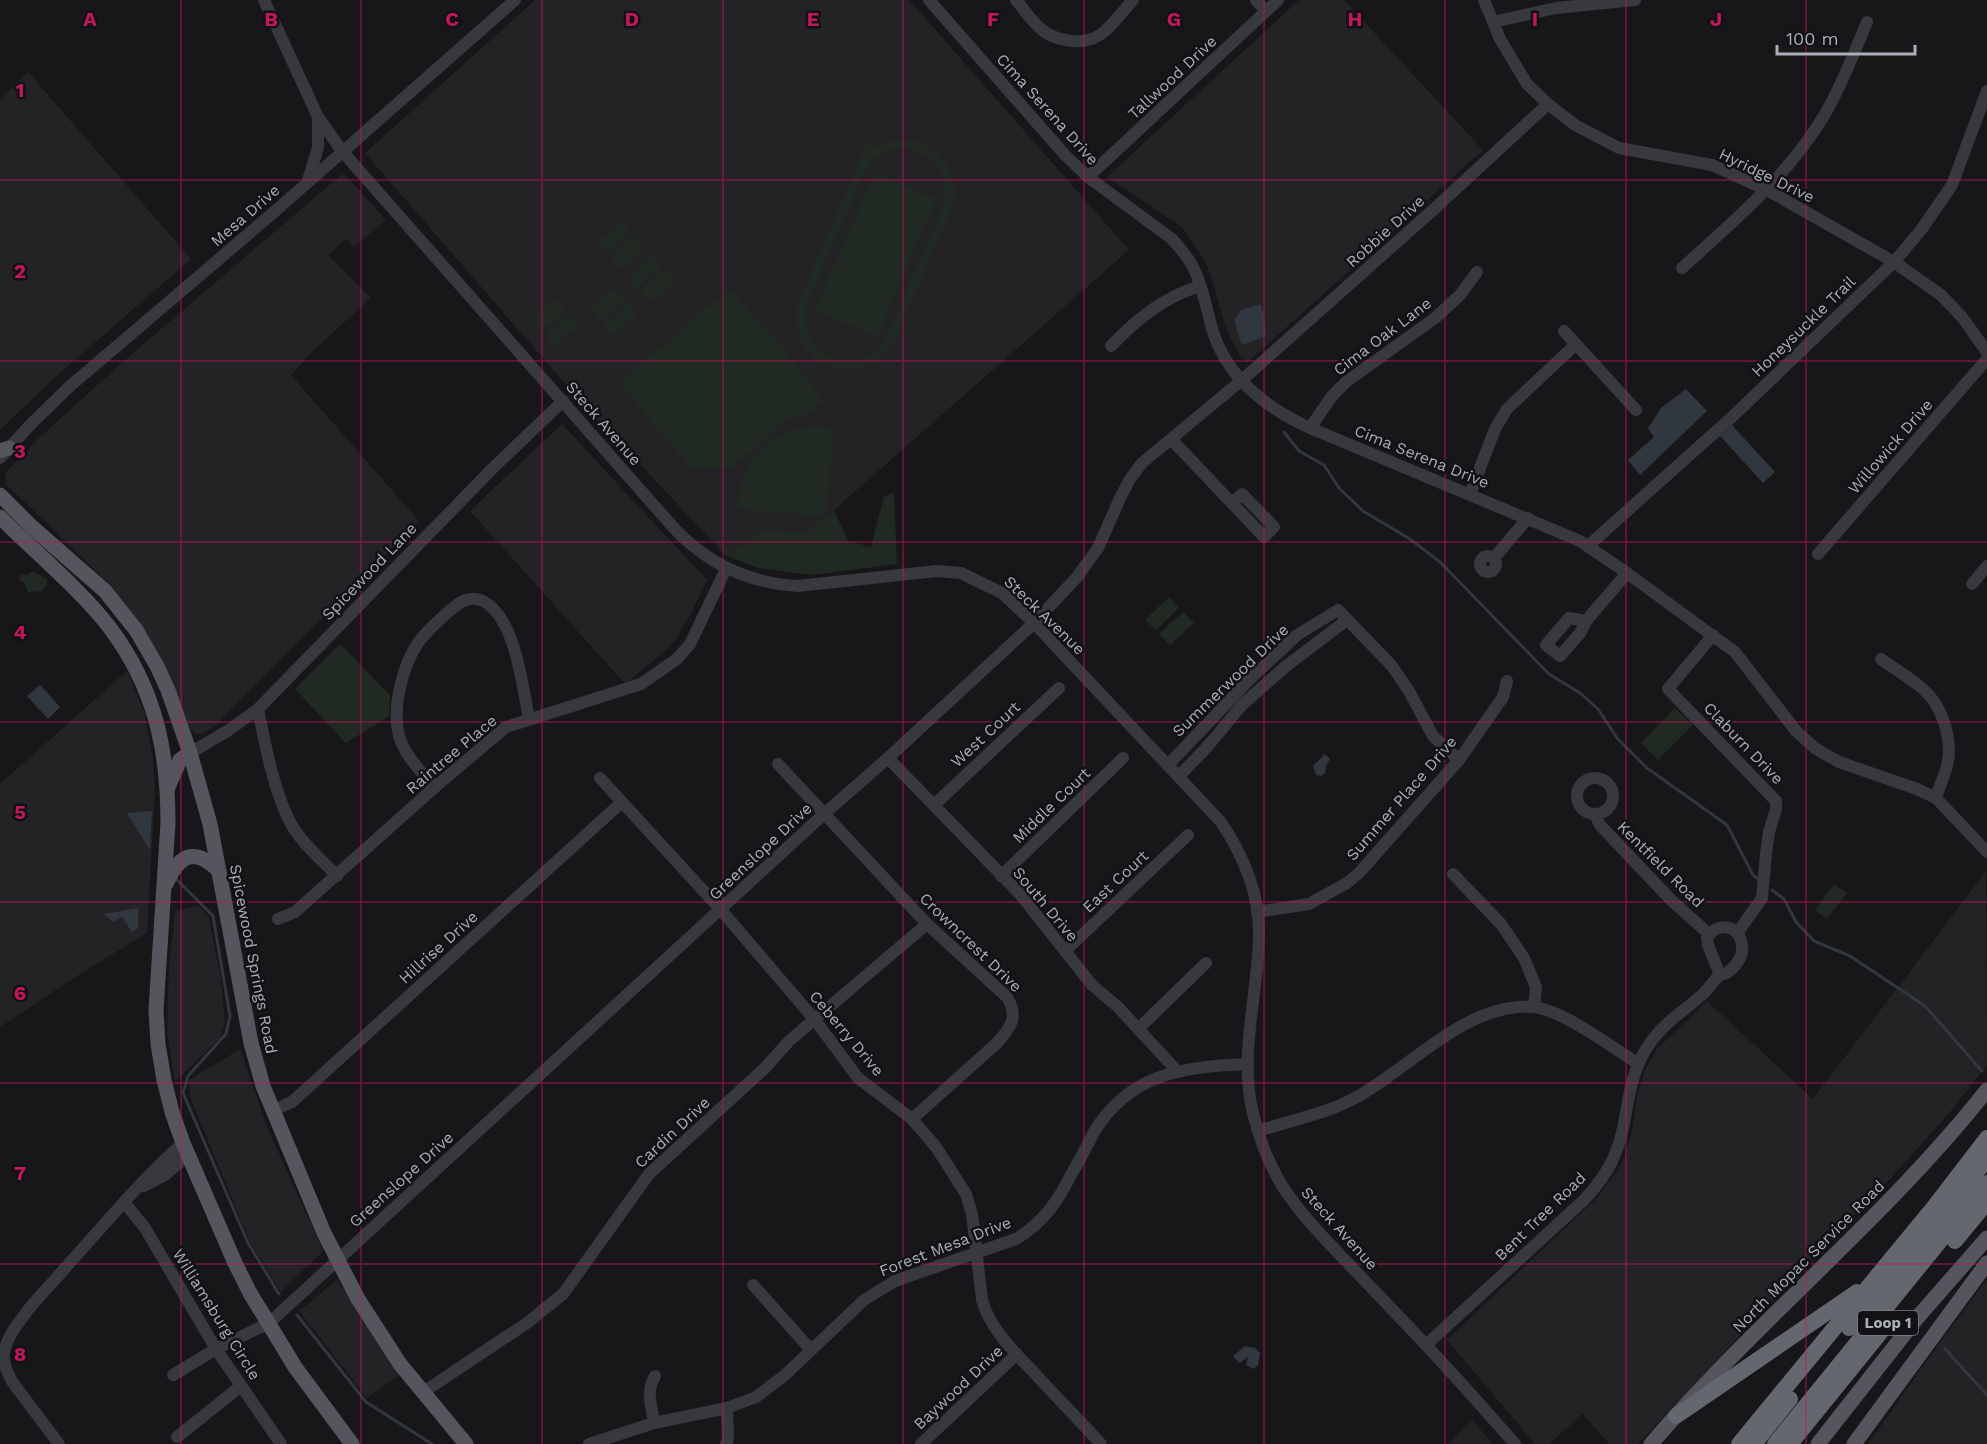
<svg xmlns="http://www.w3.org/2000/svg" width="1987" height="1444" font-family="'Work Sans',sans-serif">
<rect width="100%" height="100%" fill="#171719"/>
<g fill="#232326">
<path d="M535 0H909L1129 250 834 510 806 532 761 529 726 556 576 396 365 153Z"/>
<path d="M1299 0H1344L1483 150 1249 361 1241 359 1227 331 1210 273 1200 253 1182 227 1107 177Z"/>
<path d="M28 72 191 259 54 378 0 430V99Z"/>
<path d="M341 175H345L351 181 386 220 354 247 346 239 328 255 371 298 315 349 291 375 419 521 217 724 205 733 195 734 188 725 165 665 138 621 107 582 7 485 5 473 41 436 125 360Z"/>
<path d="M562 424 707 580 688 620 671 646 625 684 470 511Z"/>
<path d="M127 671 145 714 153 759 155 788 147 933 83 972 0 1027V784Z"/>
<path d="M1986 871 1987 1065 1950 1112 1894 1175 1832 1238 1638 1444H1609L1583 1414 1549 1444H1535L1447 1340 1598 1197 1622 1163 1632 1132 1637 1096 1645 1070 1657 1049 1707 1001 1813 1099Z"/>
<path d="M198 906 208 915 221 979 225 1023 220 1038 175 1082 167 1031 169 966 175 911Z"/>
<path d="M240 1049 268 1129 323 1251 281 1292 249 1240 190 1097 189 1080Z"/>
<path d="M1987 1279V1444H1868L1938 1345Z"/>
<path d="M337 1280 399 1375 367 1398 299 1311Z"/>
<path d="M1473 1420 1492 1444H1447Z"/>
</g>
<g fill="#212923" fill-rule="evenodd">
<path d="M908 140C940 145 960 172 953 205L892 346C856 394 787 364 797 305L867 143 875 147 891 141ZM907 148C936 154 952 180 943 208L885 341C853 383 791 351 808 301L866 168C876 154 890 148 907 148Z"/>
<path d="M875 172 936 199 877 337 815 310Z"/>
<path d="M622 221 632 232 607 254 597 242Z"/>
<path d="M635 236 645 247 621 269 611 258Z"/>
<path d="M652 255 662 267 638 288 628 277Z"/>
<path d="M665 269 675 281 650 302 640 291Z"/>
<path d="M614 288 625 300 600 321 590 310Z"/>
<path d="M726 291 732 292 771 333 824 401 806 417 788 418 733 467 691 469 619 383Z"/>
<path d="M556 298 566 310 541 331 531 320Z"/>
<path d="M627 303 637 314 613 336 603 324Z"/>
<path d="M569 314 579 325 555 347 545 335Z"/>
<path d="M815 426 834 428 827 510 821 516 737 509C739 461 768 431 815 426Z"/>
<path d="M894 493 897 564 812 575 758 568 726 556 761 529 806 532 834 510 848 541 871 547 884 496Z"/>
<path d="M33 571 47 579V585L41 591 28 592 24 583 19 579 21 574 27 575Z"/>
<path d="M1169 597 1179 608 1156 630 1145 620Z"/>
<path d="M1183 612 1194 623 1170 645 1159 634Z"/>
<path d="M340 644 390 695 389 716 346 743 295 689Z"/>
<path d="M1675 708 1693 725 1658 760 1641 743Z"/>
<path d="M1834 884 1847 893 1827 919 1815 910Z"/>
</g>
<g fill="#30373e">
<path d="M1261 304 1264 316 1266 336 1242 345 1234 320 1241 310Z"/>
<path d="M1686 389 1707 411 1640 475 1628 460 1654 437 1648 428 1661 408Z"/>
<path d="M1732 425 1775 472 1763 483 1720 436Z"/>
<path d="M40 685 60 707 48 719 27 696Z"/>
<path d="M1325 754 1330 759 1326 766 1325 773 1321 776 1316 775 1313 766Z"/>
<path d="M152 811 150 850 127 813Z"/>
<path d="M138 908V928L132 932 122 917 113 922 104 914Z"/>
<path d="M1245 1346 1255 1348 1260 1353 1258 1365 1254 1369 1246 1365 1248 1357 1240 1363 1233 1356Z"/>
</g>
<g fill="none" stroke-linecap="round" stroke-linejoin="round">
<g stroke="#30373e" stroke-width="3">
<path d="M1284 432 1299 451 1324 465 1339 488 1363 511 1410 539 1440 562 1549 674 1580 693 1598 709 1617 738 1647 768 1727 825 1753 875 1758 879"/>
<path d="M177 880 213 916 230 1016 226 1034 188 1076 183 1093 248 1243 279 1294"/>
<path d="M1772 890 1784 899 1796 922 1814 941 1850 956 1925 1006 1982 1071"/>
<path d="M297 1315 366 1402 432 1444"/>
<path d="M1945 1349 1987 1395"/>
</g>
<g stroke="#38393e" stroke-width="12">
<path d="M264 0 318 117 342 151 673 527C707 564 748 583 798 586L937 571 961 573 1002 593 1034 623 1221 822C1243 855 1259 892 1259 932 1259 993 1238 1053 1253 1113 1259 1138 1268 1162 1281 1184 1298 1211 1321 1235 1342 1257 1364 1280 1386 1303 1408 1326 1445 1365 1480 1404 1515 1444"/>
<path d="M929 0 1065 155 1088 177 1172 239C1180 248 1189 258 1194 269 1204 290 1207 313 1214 335 1230 380 1268 409 1310 428L1580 541 1627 573 1735 652 1796 731 1816 749 1839 762 1917 789 1936 798 1987 852"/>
<path d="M1016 0C1023 8 1029 18 1037 25 1052 42 1087 48 1105 31 1115 22 1124 10 1133 0"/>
<path d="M1256 0 1266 11"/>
<path d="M1484 0 1500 39 1527 84 1548 104 1575 125 1619 148 1712 165 1767 190 1894 262 1941 295 1962 317 1987 352"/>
<path d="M1493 22 1556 8 1635 0"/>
<path d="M1088 177 1278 0"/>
<path d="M308 180 318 148V118"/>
<path d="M1682 268C1734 221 1789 175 1825 114 1842 85 1854 53 1867 22"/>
<path d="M1564 331 1636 410"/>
<path d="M1111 346C1137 319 1164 297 1200 286"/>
<path d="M1310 428 1332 396 1346 382 1435 318 1460 295 1477 272"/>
<path d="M1171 439 1264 537 1274 527 1242 494 1232 503"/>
<path d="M0 458 30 425 69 387 273 213 515 0"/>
<path d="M1470 494 1495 429 1507 409 1576 344"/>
<path d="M1588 546 1732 417 1894 262 1921 230 1952 185 1987 91"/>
<path d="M1818 554 1987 359"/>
<circle cx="1488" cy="564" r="8"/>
<path d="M1494 558 1528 518"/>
<path d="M1972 584 1987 566"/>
<path d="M1586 621 1581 632 1560 656 1546 645 1569 618 1586 621 1627 573"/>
<path d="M1713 635 1668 689 1776 801V809L1769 832 1766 854 1762 898 1738 932"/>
<path d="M1881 659C1895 669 1910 678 1923 689 1943 706 1953 741 1947 766 1944 777 1939 787 1936 798"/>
<path d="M258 709C265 743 273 788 289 820 299 841 321 859 337 876"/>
<path d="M190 753 229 730 258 709 493 468 563 401"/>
<path d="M888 758 1019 893 1092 985 1118 1007 1178 1072"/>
<path d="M778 764 927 924 1007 997C1019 1017 1011 1027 997 1043L912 1119"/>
<path d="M1168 765 1250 679 1297 635 1338 610 1392 666 1409 691 1433 736 1459 760"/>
<path d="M1179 776 1208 746 1242 705 1285 667 1347 620"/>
<path d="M600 778 721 910 815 1020 858 1078 912 1119 936 1147 966 1194 972 1214 982 1300C991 1332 1018 1355 1040 1379 1060 1401 1081 1422 1101 1444"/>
<circle cx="1595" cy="796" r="18"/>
<path d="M435 787C420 771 402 753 398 731 393 704 403 665 418 643 426 631 437 622 447 613 457 604 469 594 483 601 516 618 522 686 529 718"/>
<path d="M934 805 1059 688"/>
<path d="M1595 814 1600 825 1672 901 1709 934"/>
<path d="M1453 874 1501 924 1524 958 1536 987 1534 1007"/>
<path d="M1001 876 1123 758"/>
<path d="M1257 912 1309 904 1347 883 1359 873 1459 760 1503 697 1507 681"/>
<path d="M278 919 295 912 435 787 506 727 641 684 677 659 690 644 726 569"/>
<path d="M1065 951 1188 835"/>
<path d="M1138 1029 1206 963"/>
<path d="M274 1110 292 1102 622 802"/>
<path d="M1258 1131C1292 1120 1326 1114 1357 1097 1411 1067 1467 1002 1533 1007 1563 1010 1612 1047 1637 1063"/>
<path d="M144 1186 165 1175 188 1155"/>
<path d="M124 1202 145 1228 216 1349 281 1444"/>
<path d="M753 1285 811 1350"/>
<path d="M1426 1345 1584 1200C1595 1188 1606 1175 1613 1159 1632 1118 1622 1079 1653 1039 1667 1020 1687 1009 1704 993 1709 988 1713 981 1719 976 1723 973 1723 975 1727 973 1735 967 1744 956 1742 946 1740 925 1719 921 1707 937L1708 945 1720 975"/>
<path d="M173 1375 216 1349 269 1323 824 814 888 758 1034 623 1077 577 1098 548 1121 496 1130 479 1142 463 1242 380 1433 210 1548 104"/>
<path d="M422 1393 527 1323 563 1294 649 1174 765 1068 789 1041 927 924"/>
<path d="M654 1423C652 1405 645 1394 655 1376"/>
<path d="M177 1437 241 1386"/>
<path d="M59 1444 13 1383C7 1372 1 1360 5 1348 12 1323 49 1287 66 1267 104 1225 141 1180 183 1143"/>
<path d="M589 1444 654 1423 727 1408 756 1397 785 1375 864 1300 895 1281 1016 1239C1044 1222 1058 1201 1072 1173 1080 1160 1087 1146 1094 1132 1130 1073 1183 1067 1247 1064"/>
<path d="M726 1444 728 1439 727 1408"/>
<path d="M921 1444 1017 1354"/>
</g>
<g stroke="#55565d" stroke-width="15">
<path d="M0 451 9 448"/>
<path d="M0 495 32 527 105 591 136 630 157 666 168 690 190 753 210 824 251 1043 263 1086 324 1233 358 1299 400 1364 466 1444"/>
<path d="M0 517C35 552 81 590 110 628 155 688 168 750 168 823L156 1010 158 1044 164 1080 172 1112 183 1143 235 1263 250 1293 295 1367 352 1444"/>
<path d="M168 787 180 760 190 753"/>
<path d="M166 884C179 855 194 846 219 871"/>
<path d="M1651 1444C1757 1320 1886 1218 1987 1090"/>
<path d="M1818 1444 1917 1318 1987 1238"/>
<path d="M1854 1444 1987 1263"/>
</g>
<g stroke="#65676f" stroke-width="16">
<path d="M1955 1241 1987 1202"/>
<path d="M1849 1328 1987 1159"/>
<path d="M1676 1416 1857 1292"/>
<path d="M1739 1444 1934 1207 1987 1138"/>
<path d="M1754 1444 1790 1399"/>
<path d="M1775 1444 1987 1183"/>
<path d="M1790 1444 1880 1333"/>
</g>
</g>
<path fill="none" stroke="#c2185b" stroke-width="1.5" stroke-opacity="0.55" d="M181 0V1444M361 0V1444M542 0V1444M723 0V1444M903 0V1444M1084 0V1444M1264 0V1444M1445 0V1444M1626 0V1444M1806 0V1444M0 180H1987M0 361H1987M0 542H1987M0 722H1987M0 902H1987M0 1083H1987M0 1264H1987"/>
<g text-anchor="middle" stroke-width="5" stroke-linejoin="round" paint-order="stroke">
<rect fill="#121214" stroke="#7c7f87" stroke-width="1.5" x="1858" y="1311" width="60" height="24" rx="4.5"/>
<g font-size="15" font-weight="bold" fill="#aaaeb8">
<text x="1888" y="1328">Loop 1</text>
</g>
<g font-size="16" fill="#aaaeb8" stroke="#121214">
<text transform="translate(1172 77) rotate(-43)" y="6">Tallwood Drive</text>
<text transform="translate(1048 109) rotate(48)" y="6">Cima Serena Drive</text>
<text transform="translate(1767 175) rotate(26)" y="6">Hyridge Drive</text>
<text transform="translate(245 215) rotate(-41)" y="6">Mesa Drive</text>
<text transform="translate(1385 231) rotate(-42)" y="6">Robbie Drive</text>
<text transform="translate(1803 326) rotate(-44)" y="6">Honeysuckle Trail</text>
<text transform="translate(1382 336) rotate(-37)" y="6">Cima Oak Lane</text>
<text transform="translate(604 423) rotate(49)" y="6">Steck Avenue</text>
<text transform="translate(1890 446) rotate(-49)" y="6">Willowick Drive</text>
<text transform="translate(1422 456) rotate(22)" y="6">Cima Serena Drive</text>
<text transform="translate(369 571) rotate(-46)" y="6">Spicewood Lane</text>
<text transform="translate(1045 615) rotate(44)" y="6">Steck Avenue</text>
<text transform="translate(1230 680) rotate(-44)" y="6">Summerwood Drive</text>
<text transform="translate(985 734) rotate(-43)" y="6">West Court</text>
<text transform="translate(1744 743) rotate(46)" y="6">Claburn Drive</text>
<text transform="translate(451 754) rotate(-40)" y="6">Raintree Place</text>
<text transform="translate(1401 798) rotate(-49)" y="6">Summer Place Drive</text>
<text transform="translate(1051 805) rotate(-44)" y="6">Middle Court</text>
<text transform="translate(760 851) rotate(-43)" y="6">Greenslope Drive</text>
<text transform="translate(1661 864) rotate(45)" y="6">Kentfield Road</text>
<text transform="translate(1115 881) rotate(-43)" y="6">East Court</text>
<text transform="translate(1046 904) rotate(50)" y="6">South Drive</text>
<text transform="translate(971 942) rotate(44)" y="6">Crowncrest Drive</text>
<text transform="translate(438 947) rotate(-42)" y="6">Hillrise Drive</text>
<text transform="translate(254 959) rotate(79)" y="6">Spicewood Springs Road</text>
<text transform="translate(847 1033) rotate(50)" y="6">Ceberry Drive</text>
<text transform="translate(672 1132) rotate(-43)" y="6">Cardin Drive</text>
<text transform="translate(401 1179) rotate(-42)" y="6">Greenslope Drive</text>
<text transform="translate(1540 1216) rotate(-44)" y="6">Bent Tree Road</text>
<text transform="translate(1340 1228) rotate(48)" y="6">Steck Avenue</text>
<text transform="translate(945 1246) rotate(-21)" y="6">Forest Mesa Drive</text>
<text transform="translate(1808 1256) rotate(-45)" y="6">North Mopac Service Road</text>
<text transform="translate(217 1314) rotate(58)" y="6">Williamsburg Circle</text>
<text transform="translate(958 1387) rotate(-43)" y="6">Baywood Drive</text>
</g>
</g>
<g font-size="20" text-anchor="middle" font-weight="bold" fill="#c2185b" stroke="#121214" stroke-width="5" stroke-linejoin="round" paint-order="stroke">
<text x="90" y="26">A</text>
<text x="271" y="26">B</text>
<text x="452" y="26">C</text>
<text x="632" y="26">D</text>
<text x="813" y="26">E</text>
<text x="993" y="26">F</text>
<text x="1174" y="26">G</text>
<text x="1355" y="26">H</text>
<text x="1535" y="26">I</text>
<text x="1716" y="26">J</text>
<text x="20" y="97">1</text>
<text x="20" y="278">2</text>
<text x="20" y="458">3</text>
<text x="20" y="639">4</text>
<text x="20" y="819">5</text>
<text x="20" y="1000">6</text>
<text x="20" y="1180">7</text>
<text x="20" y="1361">8</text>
</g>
<path d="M1777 45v9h138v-9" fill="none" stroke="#aaaeb8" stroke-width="3"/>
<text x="1786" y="45" font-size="18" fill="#aaaeb8" stroke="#121214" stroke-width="4.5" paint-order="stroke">100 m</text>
</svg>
